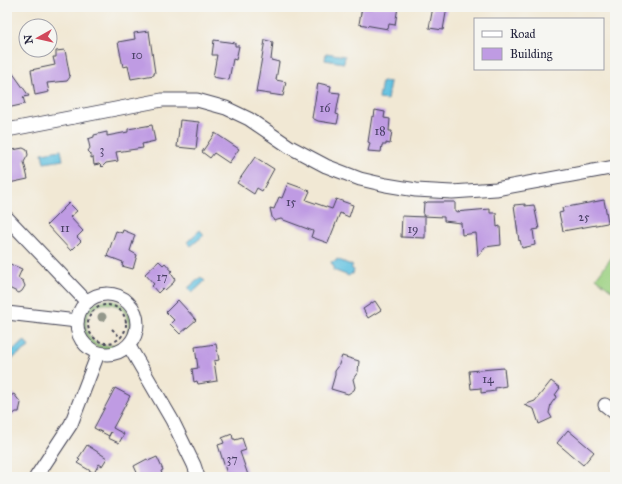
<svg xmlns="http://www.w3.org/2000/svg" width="622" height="484" font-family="'IM FELL Great Primer',serif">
<rect width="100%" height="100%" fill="#f6f6f2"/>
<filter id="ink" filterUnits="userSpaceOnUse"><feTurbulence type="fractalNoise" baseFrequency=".025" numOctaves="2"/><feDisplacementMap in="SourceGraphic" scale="8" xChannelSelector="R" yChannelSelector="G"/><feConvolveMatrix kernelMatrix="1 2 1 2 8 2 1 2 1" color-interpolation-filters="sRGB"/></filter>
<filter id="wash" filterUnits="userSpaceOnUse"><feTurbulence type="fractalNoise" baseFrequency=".012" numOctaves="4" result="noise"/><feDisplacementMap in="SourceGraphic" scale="16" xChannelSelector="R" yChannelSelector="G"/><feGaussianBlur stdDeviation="0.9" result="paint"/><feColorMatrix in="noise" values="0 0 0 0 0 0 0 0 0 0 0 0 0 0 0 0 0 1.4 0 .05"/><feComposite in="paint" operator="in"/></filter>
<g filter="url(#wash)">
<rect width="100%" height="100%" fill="#f1e8d4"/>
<g fill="#9cd182" stroke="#5f7a5e">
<path d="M615 253V293L596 278Z"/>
<path d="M105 300C126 300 136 316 129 336L127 334C139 298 84 293 86 326 86 332 89 337 94 342 101 347 110 347 118 343L120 346C86 364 65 308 105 300Z"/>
</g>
<g fill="#63c2e1" stroke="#42728e">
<path d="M326 53 345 56 344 63 325 60Z"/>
<path d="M382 81 390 82 387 100 379 99Z"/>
<path d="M61 150 63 160 44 163 42 153Z"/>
<path d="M200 230 204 235 191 246 187 242Z"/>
<path d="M337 259 353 266 351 268 354 270 353 274H351L349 276 333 270 334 267 332 264 331 262 336 261Z"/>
<path d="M201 277 205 281 192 293 188 288Z"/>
<path d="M25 341 29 347 7 362V354Z"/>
</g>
<g id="blocks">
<g fill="#bf9be3">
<path d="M362 7H398L395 25 389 24 388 29 359 24Z"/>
<path d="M433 7H447L443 30 429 28Z"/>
<path d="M149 31 155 73H154V75L131 79 128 66 123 67 118 42 135 39 134 33Z"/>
<path d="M214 40 235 43V46H239L236 60 233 59 229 80 213 77 217 55H212Z"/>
<path d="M265 40 273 42 271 60 279 62 276 80 286 82 283 96 256 92Z"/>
<path d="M65 50 70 77 67 81 47 83 49 92 35 95 31 70 55 65 53 57H56V51Z"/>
<path d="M7 65 29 96 23 97 25 104 7 108Z"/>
<path d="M318 83 331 86 330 92 340 93 336 114 339 115 337 124 318 121 312 118Z"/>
<path d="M375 110 385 112 384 118 390 119 389 131H392L390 144 386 143V145H382L381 152 368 151 370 143 368 142 372 116 374 117Z"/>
<path d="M180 120 199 122 196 149 177 147Z"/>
<path d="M152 125 155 141 142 144 143 148 116 152 118 161 106 163 102 167 99 164 94 165 93 157 91 158V154L88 151 90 148 88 139 94 137V135L107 132V136L128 132V129Z"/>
<path d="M215 133 239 149 229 163 214 153 210 158 202 152Z"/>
<path d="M23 148 27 150 28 155 24 162 28 179 9 183 7 173V151Z"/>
<path d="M255 157 274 169 262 191 257 188 254 194 237 183Z"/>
<path d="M288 183 310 191 306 200 332 209 336 199 353 205 349 217 340 213 328 243 311 237 313 231 281 219 274 221 272 217 270 208 274 209 279 197 282 198Z"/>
<path d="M604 200 608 222 607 223 563 231 559 213 563 212 562 208Z"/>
<path d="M427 202H455V212L490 209V213H496L497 227 500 226 501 245 485 247 478 256 476 233 462 235 461 223 444 221V217L423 216 424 203H426Z"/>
<path d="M69 203 77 211 70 217 83 231 77 237 81 241 71 251 47 225Z"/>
<path d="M525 204V206L534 205 539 229 533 230 535 245 522 248 520 240 519 241 514 205Z"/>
<path d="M402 216 425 217V238L401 237Z"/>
<path d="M123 230 135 235 130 251 137 255 133 269 122 266 123 262 107 256 116 231 122 233Z"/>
<path d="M159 261 163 265 165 263 172 271 170 272 175 279 174 281V282L165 290 163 288 158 293 152 286 154 284 145 274Z"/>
<path d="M10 264 22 269 18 278 23 281 25 286 22 291 19 293 7 287V272Z"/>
<path d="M178 300 196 320 180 334 170 324 174 320 166 312Z"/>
<path d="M375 301 381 310 368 318 363 309Z"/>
<path d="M216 344 219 360 214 361 217 381 198 384 197 381 194 382 192 369 198 368 195 347Z"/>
<path d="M342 356 359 361 358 372 353 379 355 387 354 390 348 394 331 389 335 375V371L338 367Z"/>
<path d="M504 368 506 386 495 388V391L481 393V388L471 389 469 371Z"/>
<path d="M551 381 560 388 555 395 557 396 551 404 549 413 552 418 539 424 534 409 524 405 535 401Z"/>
<path d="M115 388 130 396 113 428 124 434 119 443 108 438 111 432 109 436 94 428Z"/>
<path d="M14 394 21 403 19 412H16L7 419V398Z"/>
<path d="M568 430 594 452 583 465 557 443Z"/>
<path d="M232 434 233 439H235V440L242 438 246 450 240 452 248 475 242 477H228L218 445 224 443 222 438Z"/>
<path d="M87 445 107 458 102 466 99 464 94 473 77 463 80 460 78 459Z"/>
<path d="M157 457 163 470 161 471 162 474 154 477H139L134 466 147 459 148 461Z"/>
</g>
</g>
</g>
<g filter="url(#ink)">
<use href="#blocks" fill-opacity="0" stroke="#414052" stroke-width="1"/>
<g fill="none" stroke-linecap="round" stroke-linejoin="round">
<g stroke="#414052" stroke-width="15">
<g id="minor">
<path d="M7 130 162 100H197L226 108 249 119 290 147 326 166 360 179 386 185 416 190 452 192 496 189 615 167"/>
<path d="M7 218 87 302"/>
<circle cx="107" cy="324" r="30"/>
<path d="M7 313 77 321"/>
<path d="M129 346 172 420 194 465 198 477"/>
<path d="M605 405 615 413"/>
<path d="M36 477 71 424 96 359 97 353"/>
</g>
</g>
<g stroke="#414052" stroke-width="2" stroke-dasharray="3 3" stroke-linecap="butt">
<circle cx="107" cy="324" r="19"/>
<path d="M112 329 121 338"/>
</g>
<use href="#minor" stroke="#fff" stroke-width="13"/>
</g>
<circle fill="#94988b" cx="102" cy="317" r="4.5"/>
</g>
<g text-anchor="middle" stroke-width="3" stroke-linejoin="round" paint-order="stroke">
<g font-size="12" fill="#494065">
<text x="137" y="59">10</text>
<text x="325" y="112">16</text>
<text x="380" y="135">18</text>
<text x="102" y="154">3</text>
<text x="291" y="206">15</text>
<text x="584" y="221">25</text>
<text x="65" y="232">11</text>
<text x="413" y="233">19</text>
<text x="162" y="281">17</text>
<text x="488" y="383">14</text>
<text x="232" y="463">37</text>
</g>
</g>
<rect width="622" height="484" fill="none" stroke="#f6f6f2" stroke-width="24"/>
<rect x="474" y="18" width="130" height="52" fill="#f6f6f2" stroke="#a1a1a9"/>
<rect x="482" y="31" width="20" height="6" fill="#ffffff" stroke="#a1a1a9"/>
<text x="510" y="38" font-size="12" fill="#22223b">Road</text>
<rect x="482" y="48" width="20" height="12" fill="#bf9be3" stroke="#a1a1a9"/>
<text x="510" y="58" font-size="12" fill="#22223b">Building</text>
<g transform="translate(38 38) rotate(262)"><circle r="19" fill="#f6f6f2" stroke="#a1a1a9"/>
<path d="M0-3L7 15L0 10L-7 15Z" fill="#d1495b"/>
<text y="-6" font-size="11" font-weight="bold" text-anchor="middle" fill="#22223b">N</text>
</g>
</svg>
